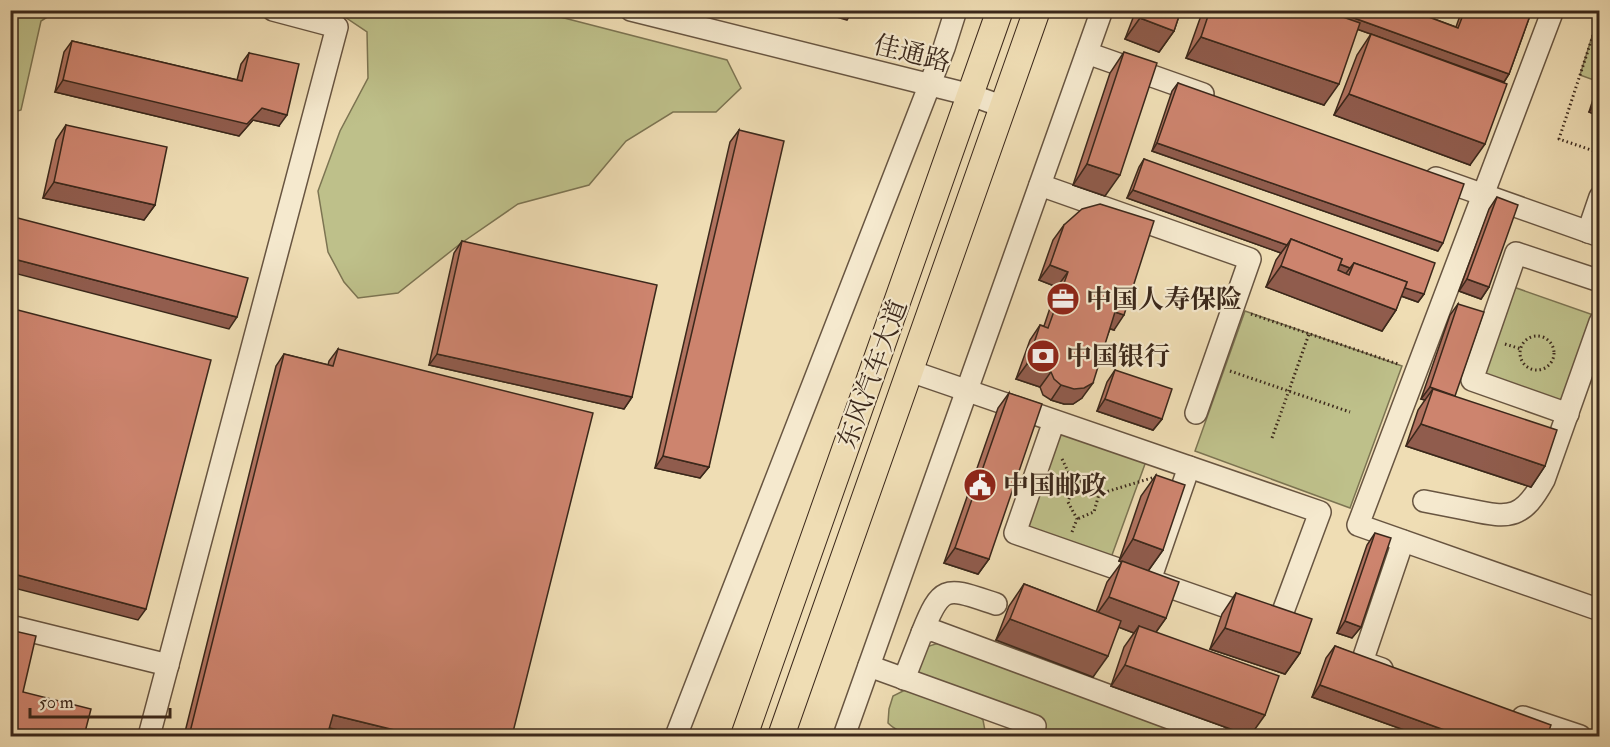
<svg xmlns="http://www.w3.org/2000/svg" width="1610" height="747" font-family="'IM FELL Double Pica','Noto Serif SC',serif">
<rect width="100%" height="100%" fill="#efddb4"/>
<filter id="stains"><feTurbulence type="fractalNoise" baseFrequency=".00333" numOctaves="4"/><feColorMatrix values="0 0 0 0 .2 0 0 0 0 .09 0 0 0 0 .02 0 0 0 .5 -.17"/></filter>
<radialGradient id="worn" r=".72"><stop offset=".6" stop-color="#630" stop-opacity="0"/><stop offset="1" stop-color="#630" stop-opacity=".3"/></radialGradient>
<g fill="#bec08a" stroke="#7c7452" stroke-width="1.5">
<path d="M11 10 57 11 41 21 21 110 11 113Z"/>
<path d="M336 11H537L727 60 741 88 716 112H673L626 141 589 185 518 204 460 244 398 293 358 298 344 282 328 252 318 191 340 131 368 78 367 32Z"/>
<path d="M1599 14V91L1596 90 1594 80 1580 75Z"/>
<path d="M1505 284 1599 317 1568 414 1472 380Z"/>
<path d="M1245 311 1402 366 1350 508 1195 451Z"/>
<path d="M1054 421 1149 453 1108 566 1015 533Z"/>
<path d="M945 641 1199 736H1040L1045 722 925 679 917 670 926 647Z"/>
<path d="M909 688 972 710 983 720 986 736C958 736 908 744 888 723L889 709 893 696Z"/>
</g>
<g fill="none" stroke-linecap="round" stroke-linejoin="round">
<g stroke="#685541" stroke-width="24">
<g id="minor">
<path d="M631 10 971 95 1004 107"/>
<path d="M1553 10 1358 525 1600 610"/>
<path d="M1087 53 1203 94"/>
<path d="M1436 178 1600 236"/>
<path d="M1040 185 1250 259 1196 413"/>
<path d="M1588 232 1600 197"/>
<path d="M910 371 1320 512 1278 625 1015 533 1054 421"/>
<path d="M1568 414 1472 380 1516 253 1600 281"/>
<path d="M1424 501C1439 504 1455 507 1470 510 1511 519 1523 518 1544 480L1600 322"/>
<path d="M1150 580 1189 467"/>
<path d="M10 626 168 665"/>
<path d="M922 633C942 582 947 588 996 604"/>
<path d="M869 666 1035 726 1031 736"/>
<path d="M1382 669 1362 662 1403 541"/>
<path d="M904 679 922 633 932 630 1218 736"/>
<path d="M1523 717 1580 736"/>
<path d="M149 736 337 27 273 10"/>
<path d="M676 736 944 48 956 10"/>
<path d="M844 736 1102 10"/>
</g>
</g>
<g stroke="#3b281b" stroke-width="28">
<g id="major">
<path d="M744 736 1000 10"/>
<path d="M781 736 1037 10"/>
</g>
</g>
<g stroke="#3b281b" stroke-width="3" stroke-dasharray="1.5 3" stroke-linecap="butt">
<path d="M1600 14 1559 139 1600 153"/>
<path d="M1251 314 1398 364"/>
<circle cx="1537" cy="353" r="17"/>
<path d="M1505 344 1521 349"/>
<path d="M1230 371 1350 412"/>
<path d="M1272 438 1309 334"/>
<path d="M1062 459 1074 484"/>
<path d="M1099 494 1155 477"/>
<path d="M1072 532 1077 519 1068 502 1074 484 1090 478 1099 494 1094 512 1077 519"/>
</g>
<use href="#minor" stroke="#f5e9ce" stroke-width="21"/>
<use href="#major" stroke="#efddb4" stroke-width="26"/>
</g>
<g fill="#b0725f" stroke="#3b281b" stroke-width="1.5">
<path d="M1136 10H1181L1174 31 1159 52 1125 39Z"/>
<path d="M1203 10H1410L1456 27 1462 10H1532L1509 74 1504 82 1432 56 1470 165 1334 115 1357 55 1371 34 1357 29 1324 105 1186 58Z"/>
<path d="M72 41 237 80 241 64 249 53 279 126 253 120 239 136 55 92 64 52Z"/>
<path d="M1124 52 1105 196 1073 185 1110 73Z"/>
<path d="M1178 83 1438 251 1152 151 1172 91Z"/>
<path d="M1599 85V116L1589 112 1596 90Z"/>
<path d="M66 125 155 205 144 220 43 198 56 140Z"/>
<path d="M739 130 709 467 700 478 655 468 730 142Z"/>
<path d="M1144 159 1424 294 1418 302 1401 296 1396 310 1382 331 1266 287 1276 260 1281 253 1127 198 1139 167Z"/>
<path d="M1497 197 1489 287 1481 299 1459 291 1489 209Z"/>
<path d="M1064 225 1114 330 1110 329 1082 398 1073 404H1064L1051 400 1043 395 1040 387 1016 379 1030 340 1040 325 1044 326 1057 287 1039 280 1053 240Z"/>
<path d="M462 241 632 397 624 409 429 365 454 253Z"/>
<path d="M1458 304 1455 397 1545 466 1531 487 1406 446 1418 410 1425 400 1421 399 1450 315Z"/>
<path d="M338 349 330 728 327 736H184L276 366 284 354 328 365 329 361Z"/>
<path d="M1115 370 1162 419 1153 430 1097 411 1107 382Z"/>
<path d="M1009 393 989 559 978 574 944 563 998 408Z"/>
<path d="M1156 475 1163 550 1148 571 1166 618 1156 632 1250 736 1111 686 1124 647 1134 633 1119 627 1093 677 996 640 1009 606 1024 584 1096 612 1107 582 1122 562 1119 561 1141 496Z"/>
<path d="M1375 533 1361 627 1352 638 1337 633 1367 545Z"/>
<path d="M1236 593 1300 653 1285 674 1210 649 1222 614Z"/>
<path d="M1335 646 1547 736H1421L1312 697 1326 658Z"/>
</g>
<g fill="#905c4d" stroke="#3b281b" stroke-width="1.5">
<path d="M813 10H853L847 20Z"/>
<path d="M1304 10H1332L1509 74 1504 82Z"/>
<path d="M1140 18 1174 31 1159 52 1125 39Z"/>
<path d="M1201 37 1339 84 1324 105 1186 58Z"/>
<path d="M63 80 262 108 287 115 279 126 253 120 239 136 55 92Z"/>
<path d="M1349 94 1485 144 1470 165 1334 115Z"/>
<path d="M1599 97V116L1589 112Z"/>
<path d="M1157 143 1443 243 1438 251 1152 151Z"/>
<path d="M1087 164 1120 175 1105 196 1073 185Z"/>
<path d="M54 182 155 205 144 220 43 198Z"/>
<path d="M1133 190 1287 245 1281 253 1127 198Z"/>
<path d="M1288 246 1350 268 1344 276Z"/>
<path d="M10 258 237 317 229 329 10 272Z"/>
<path d="M1050 265 1068 272 1057 287 1039 280Z"/>
<path d="M1281 266 1396 310 1382 331 1266 287Z"/>
<path d="M1352 268 1424 294 1418 302 1348 277Z"/>
<path d="M1467 279 1489 287 1481 299 1459 291Z"/>
<path d="M1115 312 1124 315 1114 330 1105 327Z"/>
<path d="M437 354 632 397 624 409 429 365Z"/>
<path d="M1027 364 1051 372 1040 387 1016 379Z"/>
<path d="M1093 383 1082 398 1073 404H1064L1051 400 1061 385Z"/>
<path d="M1430 387 1455 396 1433 389 1425 400 1421 399Z"/>
<path d="M1105 399 1162 419 1153 430 1097 411Z"/>
<path d="M1421 424 1545 466 1531 487 1406 446Z"/>
<path d="M663 456 709 467 700 478 655 468Z"/>
<path d="M1133 539 1163 550 1148 571 1119 561Z"/>
<path d="M955 548 989 559 978 574 944 563Z"/>
<path d="M10 573 146 609 138 620 10 587Z"/>
<path d="M1109 597 1166 618 1151 639 1139 626 1134 633 1094 618Z"/>
<path d="M1010 619 1108 656 1093 677 996 640Z"/>
<path d="M1345 621 1361 627 1352 638 1337 633Z"/>
<path d="M1225 628 1300 653 1285 674 1210 649Z"/>
<path d="M1125 665 1265 715 1250 736 1111 686Z"/>
<path d="M1320 685 1461 736H1421L1312 697Z"/>
<path d="M333 715 419 736H364L325 727Z"/>
</g>
<g fill="#cd846e" stroke="#3b281b" stroke-width="1.5">
<path d="M1143 10H1181L1174 31 1140 18Z"/>
<path d="M1210 10H1323L1360 23 1339 84 1201 37Z"/>
<path d="M1332 10H1410L1458 28 1465 10H1532L1509 74Z"/>
<path d="M1371 34 1507 84 1485 144 1349 94Z"/>
<path d="M72 41 242 81 249 53 299 64 287 115 262 108 247 124 63 80Z"/>
<path d="M1124 52 1157 63 1120 175 1087 164Z"/>
<path d="M1178 83 1464 184 1443 243 1157 143Z"/>
<path d="M66 125 167 147 155 205 54 182Z"/>
<path d="M739 130 784 141 709 467 663 456Z"/>
<path d="M1144 159 1435 263 1424 294 1405 288 1407 282 1354 263 1350 268 1340 264 1342 259 1291 239 1287 245 1133 190Z"/>
<path d="M1497 197 1518 205 1489 287 1467 279Z"/>
<path d="M1100 204 1154 221 1124 315 1115 312 1093 383 1084 388 1074 389 1061 385 1054 379 1051 372 1027 364 1040 325 1048 328 1068 272 1050 265 1064 225 1082 209Z"/>
<path d="M10 216 248 278 237 317 10 258Z"/>
<path d="M1291 239 1342 259 1338 270 1349 275 1354 263 1407 282 1396 310 1281 266Z"/>
<path d="M462 241 657 285 632 397 437 354Z"/>
<path d="M1458 304 1484 312 1455 396 1430 387Z"/>
<path d="M10 308 211 360 146 609 10 573Z"/>
<path d="M338 349 593 413 512 736H419L333 715 327 736H189L284 354 333 366Z"/>
<path d="M1115 370 1172 389 1162 419 1105 399Z"/>
<path d="M1433 389 1557 430 1545 466 1421 424Z"/>
<path d="M1009 393 1042 404 989 559 955 548Z"/>
<path d="M1156 475 1185 485 1163 550 1133 539Z"/>
<path d="M1375 533 1391 538 1361 627 1345 621Z"/>
<path d="M1122 561 1179 582 1166 618 1109 597Z"/>
<path d="M1024 584 1121 621 1108 656 1010 619Z"/>
<path d="M1236 593 1312 619 1300 653 1225 628Z"/>
<path d="M1139 626 1279 676 1265 715 1125 665Z"/>
<path d="M10 630 36 636 23 692 91 709 84 736H10Z"/>
<path d="M1335 646 1551 725 1547 736H1461L1320 685Z"/>
</g>
<defs>
<g id="office-disc" transform="scale(1.725)"><circle r="9.5" fill="#8f2418" stroke="#f5e9ce"/><path d="M-6-3h4V-5.5h4V-3h4V5H-6ZM-1-4.5V-3h2v-1.5ZM-6 0V1H6V0Z" fill="#fff"/></g>
<g id="bank-disc" transform="scale(1.725)"><circle r="9.5" fill="#8f2418" stroke="#f5e9ce"/><path d="M-6-4H6V4H-6ZM0-2.3a2.3 2.3 0 1 0 0 4.6a2.3 2.3 0 1 0 0-4.6Z" fill="#fff"/></g>
<g id="civic-disc" transform="scale(1.725)"><circle r="9.5" fill="#8f2418" stroke="#f5e9ce"/><path d="M-.6-6.5H3V-4.5H.6V-3L4-1V1h2V6H-6V1h2V-1L-.6-3ZM-1.2 2.5V6h2.4V2.5Z" fill="#fff"/></g>
</defs>
<g fill-rule="evenodd">
<use href="#office-disc" x="1063" y="299"/>
<use href="#bank-disc" x="1043" y="356"/>
<use href="#civic-disc" x="980" y="485"/>
</g>
<g text-anchor="middle" stroke-width="4.5" stroke-linejoin="round" paint-order="stroke">
<g font-size="26" fill="#3b281b" stroke="#f5e9ce">
<text transform="translate(912 53) rotate(14)" y="9">佳通路</text>
<text transform="translate(872 374) rotate(-70)" y="9">东风汽车大道</text>
</g>
<g font-size="26" font-weight="bold" fill="#3b281b" stroke="#f5e9ce" text-anchor="start">
<text x="1086" y="308">中国人寿保险</text>
<text x="1066" y="365">中国银行</text>
<text x="1003" y="494">中国邮政</text>
</g>
</g>
<rect width="1610" height="747" fill="none" stroke="#efddb4" stroke-width="36"/>
<rect x="12" y="12" width="1586" height="723" fill="none" stroke="#3b281b" stroke-width="3"/>
<rect x="18" y="18" width="1574" height="711" fill="none" stroke="#3b281b" stroke-width="1.5"/>
<path d="M30 708v9h140v-9" fill="none" stroke="#3b281b" stroke-width="3"/>
<text x="39" y="708" font-size="18" fill="#3b281b" stroke="#f5e9ce" stroke-width="4.5" paint-order="stroke">50 m</text>
<rect width="100%" height="100%" filter="url(#stains)"/>
<rect width="100%" height="100%" fill="url(#worn)"/>
</svg>
